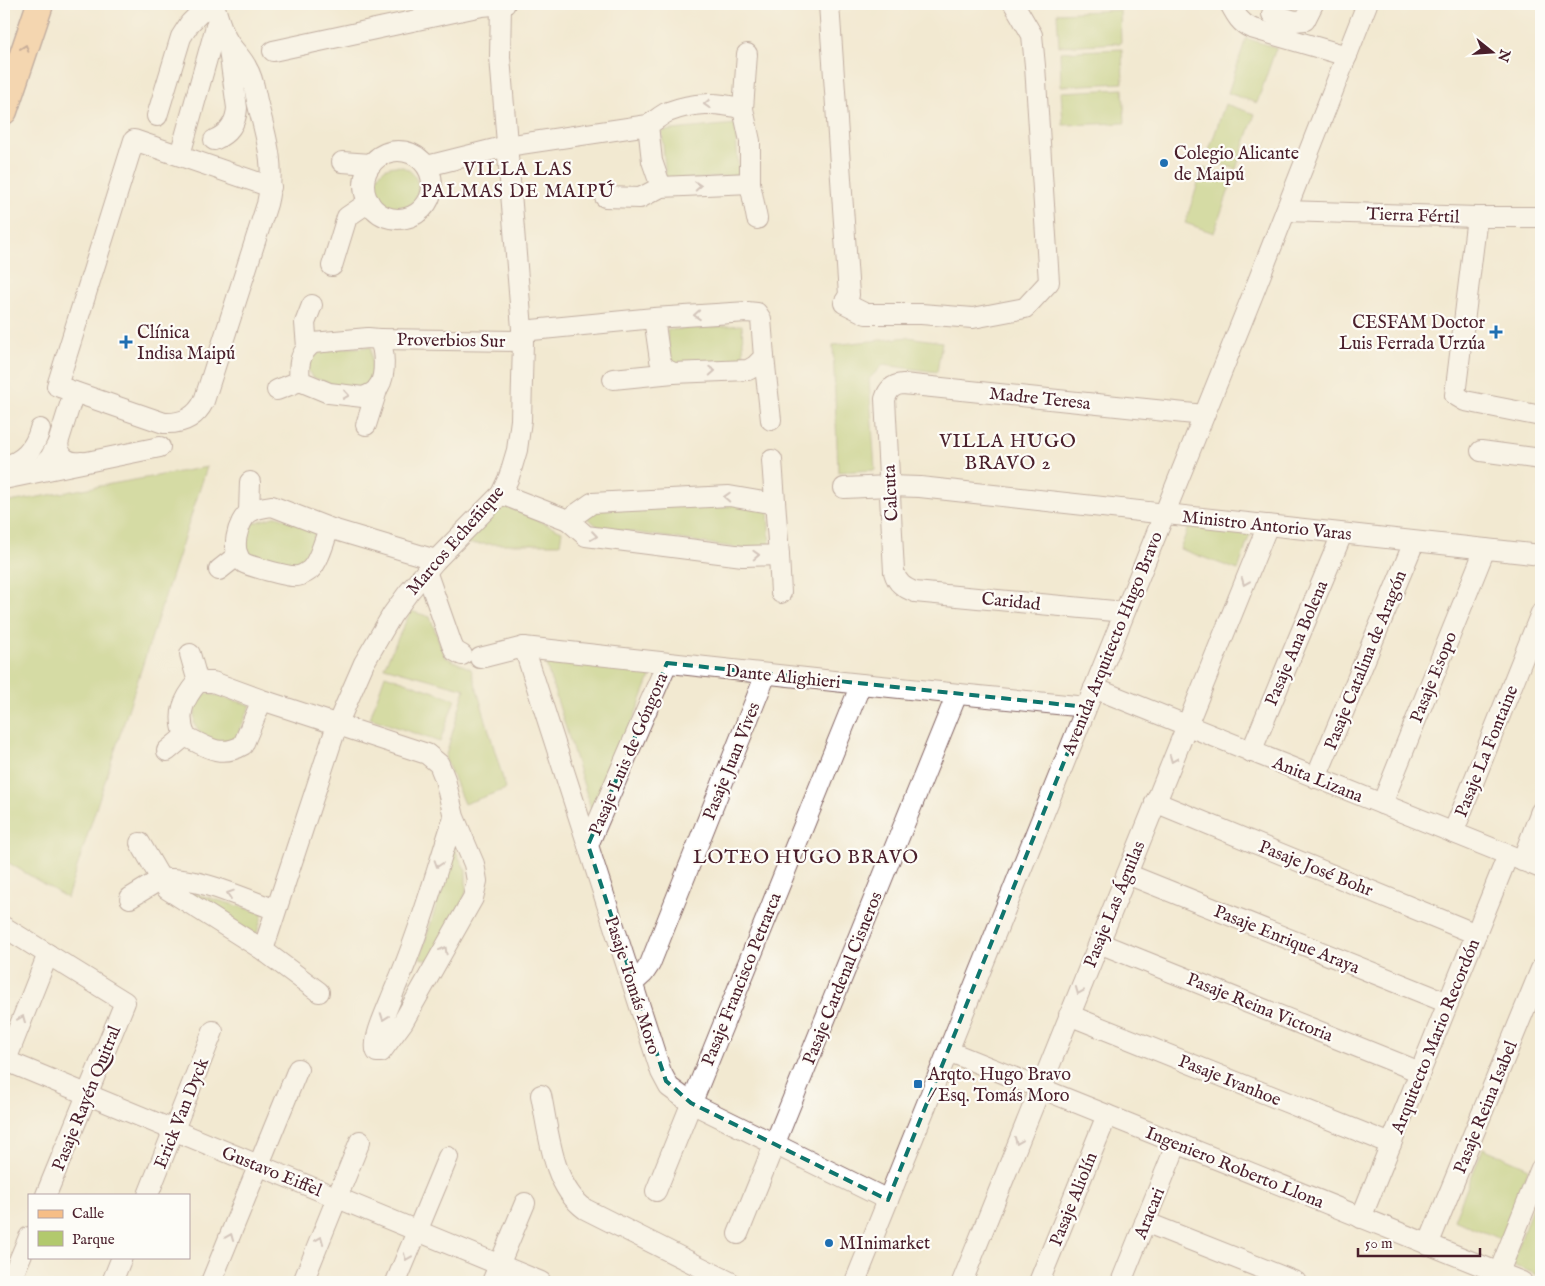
<svg xmlns="http://www.w3.org/2000/svg" width="1545" height="1286" font-family="'IM FELL English',serif">
<rect width="100%" height="100%" fill="#fdfcf7"/>
<filter id="ink" filterUnits="userSpaceOnUse"><feTurbulence type="fractalNoise" baseFrequency=".02" numOctaves="2"/><feDisplacementMap in="SourceGraphic" scale="10" xChannelSelector="R" yChannelSelector="G"/><feConvolveMatrix kernelMatrix="1 2 1 2 8 2 1 2 1" color-interpolation-filters="sRGB"/></filter>
<filter id="wash" filterUnits="userSpaceOnUse"><feTurbulence type="fractalNoise" baseFrequency=".0096" numOctaves="4" result="noise"/><feDisplacementMap in="SourceGraphic" scale="20" xChannelSelector="R" yChannelSelector="G"/><feGaussianBlur stdDeviation="1.12" result="paint"/><feColorMatrix in="noise" values="0 0 0 0 0 0 0 0 0 0 0 0 0 0 0 0 0 1.4 0 .05"/><feComposite in="paint" operator="in"/></filter>
<g filter="url(#wash)">
<rect width="100%" height="100%" fill="#f2e9d1"/>
<g fill="#b2c96d" stroke="#7e744c">
<path d="M1120 10 1121 43 1059 46 1057 13Z"/>
<path d="M1246 38 1276 48 1257 103 1228 93Z"/>
<path d="M1122 49 1123 83 1061 86 1060 52Z"/>
<path d="M1123 89 1125 123 1063 125 1061 92Z"/>
<path d="M1225 104 1255 114 1236 169 1206 159Z"/>
<path d="M735 124 739 175 666 182 662 131Z"/>
<circle cx="396" cy="188" r="22"/>
<path d="M1203 168 1233 178 1214 233 1185 223Z"/>
<path d="M742 325 744 361 669 366 667 330Z"/>
<path d="M908 337 942 342 937 372 883 365 869 379 875 470 838 472 833 345Z"/>
<path d="M371 347 372 381 363 390 334 385 312 377 305 366 323 349Z"/>
<path d="M207 467 67 898 4 860V503Z"/>
<path d="M727 502 768 510 770 545 745 549 599 527 587 518 597 508Z"/>
<path d="M501 504 562 531 560 544H466Z"/>
<path d="M277 516 316 530 304 564 287 572 251 561 243 539 253 523Z"/>
<path d="M1189 526 1251 531 1238 570 1180 549Z"/>
<path d="M411 611 430 617 445 657 471 669 506 789 464 804 445 758 465 689 384 667Z"/>
<path d="M545 661 654 667 594 818Z"/>
<path d="M385 675 455 699 440 742 370 718Z"/>
<path d="M206 693 251 705 235 740 219 746 204 737 194 724 196 706Z"/>
<path d="M454 848 466 871V893L436 963 420 958Z"/>
<path d="M179 889 263 913 256 936Z"/>
<path d="M1483 1148 1529 1168 1501 1239 1454 1220Z"/>
<path d="M1541 1181V1276L1512 1265Z"/>
</g>
</g>
<g filter="url(#ink)">
<g fill="none" stroke-linecap="round" stroke-linejoin="round">
<g stroke="#856665" stroke-width="22">
<g id="minor">
<path d="M214 4C218 17 221 31 229 43 235 52 243 59 247 68 254 79 255 93 258 105 267 140 276 168 267 204L204 401C196 417 183 424 164 423L57 386 134 140 271 187"/>
<path d="M829 4 849 295 844 303 866 314H921L973 318 1025 308 1049 282 1035 66 1032 35 1014 4"/>
<path d="M1230 4C1236 15 1240 23 1251 28L1347 56"/>
<path d="M1272 14 1295 21 1305 20 1313 4"/>
<path d="M273 51 482 6 505 4"/>
<path d="M743 109 747 54"/>
<path d="M157 116 181 37 190 23 209 4"/>
<path d="M214 140C228 134 236 124 237 108L228 43"/>
<circle cx="398" cy="185" r="34"/>
<path d="M180 155 218 19"/>
<path d="M342 162 371 164"/>
<path d="M427 166 507 146 648 125C655 121 661 115 668 112 694 102 717 102 743 109L750 141V183L661 187 652 161 648 125"/>
<path d="M750 183 757 219"/>
<path d="M605 197 640 198 661 187"/>
<path d="M1286 211 1477 217H1541"/>
<path d="M1477 217 1455 395 1465 401 1541 416"/>
<path d="M332 266 347 217 369 202"/>
<path d="M522 331 654 318 747 312 757 313 761 319 764 357 755 366 748 370 673 373 664 368 660 360 654 318"/>
<path d="M379 339 523 341"/>
<path d="M307 347 305 323 312 305"/>
<path d="M764 357 771 420"/>
<path d="M613 379 673 373"/>
<path d="M277 390 300 381 329 393 363 397C369 395 376 392 379 386 386 375 385 350 379 339L368 338 313 343C299 353 298 365 300 381"/>
<path d="M366 425 378 387"/>
<path d="M58 443 74 392"/>
<path d="M1481 451 1541 459"/>
<path d="M772 460 779 555 743 556 586 536 568 520 592 503 729 496 775 504"/>
<path d="M4 466C23 462 35 448 40 429"/>
<path d="M35 472 50 458 58 443C59 457 68 464 82 462"/>
<path d="M4 479 160 447"/>
<path d="M844 488 889 486 920 487 1541 555"/>
<path d="M501 494 568 520"/>
<path d="M272 506 329 528C325 539 319 562 310 570 306 573 299 577 293 576 286 576 249 566 244 563 229 554 237 520 250 512 257 508 265 507 272 506Z"/>
<path d="M249 512 250 482"/>
<path d="M329 528 436 560"/>
<path d="M779 555 781 593"/>
<path d="M219 570 238 555"/>
<path d="M426 571 452 645 455 651 462 655"/>
<path d="M1124 612 915 592C904 588 897 583 894 572L885 399C888 390 892 385 903 384L1204 415"/>
<path d="M524 647 661 1072 669 1087 691 1103 888 1200"/>
<path d="M190 654 198 682"/>
<path d="M480 658 524 647 861 684 1086 707"/>
<path d="M1094 688 1541 868"/>
<path d="M262 700 243 745C221 758 206 747 185 736 177 714 183 700 198 682H213L262 700 427 754 439 764 445 779 454 817 474 864 477 881 473 898 403 1022 381 1052H377C370 1043 390 1003 394 991 419 935 435 875 454 817"/>
<path d="M167 751 185 736"/>
<path d="M1251 752 1342 534"/>
<path d="M1316 778 1414 542"/>
<path d="M1155 802 1476 934"/>
<path d="M1382 804 1485 549"/>
<path d="M1453 833 1541 613"/>
<path d="M588 845 667 663"/>
<path d="M1522 861 1541 811"/>
<path d="M1127 874 1448 1003"/>
<path d="M130 898 161 879 140 843"/>
<path d="M276 910C240 897 199 877 161 879L167 889 260 948 264 947 337 725 364 663 392 615 408 593 436 560 501 494 509 477 517 450 521 420 523 341 500 57 501 4"/>
<path d="M4 927 125 1002 46 1195"/>
<path d="M1099 943 1420 1072"/>
<path d="M260 948 319 992"/>
<path d="M633 983 644 973 650 964 766 674"/>
<path d="M1069 1015 1391 1144"/>
<path d="M948 1051 1522 1282"/>
<path d="M4 1060 541 1282"/>
<path d="M4 1065 48 954"/>
<path d="M541 1095C549 1133 552 1185 585 1209L730 1282"/>
<path d="M656 1191 861 684"/>
<path d="M148 1195 213 1031"/>
<path d="M1361 1218 1508 855"/>
<path d="M1145 1222 1296 1282"/>
<path d="M738 1234 957 694"/>
<path d="M1428 1245 1541 969"/>
<path d="M10 1282 29 1237"/>
<path d="M112 1282 122 1257"/>
<path d="M211 1282 298 1069"/>
<path d="M303 1282 360 1141"/>
<path d="M396 1282 448 1157"/>
<path d="M492 1282 525 1203"/>
<path d="M855 1282 1253 294 1367 4"/>
<path d="M962 1282 1268 525"/>
<path d="M1039 1282 1107 1115"/>
<path d="M1121 1282 1177 1143"/>
<path d="M1495 1282 1541 1168"/>
</g>
</g>
<g stroke="#856665" stroke-width="29">
<path id="major" d="M4 111 40 4"/>
</g>
<use href="#minor" stroke="#fff" stroke-width="20"/>
<use href="#major" stroke="#f6be87" stroke-width="26"/>
</g>
<defs><path id="oneway-chevron" d="M-2-3.5L2.5 0L-2 3.5" fill="none" stroke-width="1.6" stroke-linecap="round" stroke-linejoin="round" transform="scale(1.25)"/></defs>
<use stroke="#976754" href="#oneway-chevron" transform="translate(25 48) rotate(-71)"/>
<g stroke="#ae9aa0">
<use href="#oneway-chevron" transform="translate(707 104) rotate(178)"/>
<use href="#oneway-chevron" transform="translate(698 186) rotate(-3)"/>
<use href="#oneway-chevron" transform="translate(697 315) rotate(176)"/>
<use href="#oneway-chevron" transform="translate(712 371) rotate(-3)"/>
<use href="#oneway-chevron" transform="translate(346 395) rotate(8)"/>
<use href="#oneway-chevron" transform="translate(727 497) rotate(-177)"/>
<use href="#oneway-chevron" transform="translate(594 536) rotate(8)"/>
<use href="#oneway-chevron" transform="translate(756 555) rotate(-2)"/>
<use href="#oneway-chevron" transform="translate(1245 582) rotate(112)"/>
<use href="#oneway-chevron" transform="translate(1173 759) rotate(112)"/>
<use href="#oneway-chevron" transform="translate(438 864) rotate(108)"/>
<use href="#oneway-chevron" transform="translate(230 894) rotate(-161)"/>
<use href="#oneway-chevron" transform="translate(444 950) rotate(-61)"/>
<use href="#oneway-chevron" transform="translate(1079 991) rotate(112)"/>
<use href="#oneway-chevron" transform="translate(384 1017) rotate(110)"/>
<use href="#oneway-chevron" transform="translate(22 1019) rotate(-68)"/>
<use href="#oneway-chevron" transform="translate(1018 1141) rotate(112)"/>
<use href="#oneway-chevron" transform="translate(230 1237) rotate(-68)"/>
<use href="#oneway-chevron" transform="translate(320 1240) rotate(-68)"/>
<use href="#oneway-chevron" transform="translate(407 1257) rotate(112)"/>
</g>
</g>
<path d="M0 0H1545V1286H0ZM667 663 1086 707 888 1200 691 1103 666 1081 588 845Z" fill="#f2e9d1" fill-opacity=".55" fill-rule="evenodd"/>
<path fill="none" stroke="#0f766e" stroke-width="4" stroke-dasharray="10 6" stroke-linejoin="round" d="M667 663 1086 707 888 1200 691 1103 666 1081 588 845Z"/>
<g fill="#1f6fb2" stroke="#fdfcf7" stroke-width="2">
<circle cx="1164" cy="163" r="5"/>
<path d="M1493.5 324.5h5v5h5v5h-5v5h-5v-5h-5v-5h5z"/>
<path d="M123.5 334.5h5v5h5v5h-5v5h-5v-5h-5v-5h5z"/>
<rect x="913" y="1079" width="10" height="10" rx="2.5"/>
<circle cx="829" cy="1243" r="5"/>
</g>
<g text-anchor="middle" stroke-width="4.5" stroke-linejoin="round" paint-order="stroke">
<g font-size="18" fill="#4a1f2b" stroke="#fdfcf7" text-anchor="start">
<text x="1174" y="159">Colegio Alicante<tspan x="1174" dy="21">de Maipú</tspan></text>
<text x="1485" y="328" text-anchor="end">CESFAM Doctor<tspan x="1485" dy="21">Luis Ferrada Urzúa</tspan></text>
<text x="137" y="338">Clínica<tspan x="137" dy="21">Indisa Maipú</tspan></text>
<text x="928" y="1080">Arqto. Hugo Bravo<tspan x="928" dy="21">/ Esq. Tomás Moro</tspan></text>
<text x="839" y="1249">MInimarket</text>
</g>
<g font-size="18" fill="#4a1f2b" stroke="#fdfcf7">
<text transform="translate(1413 215) rotate(2)" y="6">Tierra Fértil</text>
<text transform="translate(451 340) rotate(1)" y="6">Proverbios Sur</text>
<text transform="translate(1040 398) rotate(6)" y="6">Madre Teresa</text>
<text transform="translate(890 493) rotate(-93)" y="6">Calcuta</text>
<text transform="translate(1267 525) rotate(6)" y="6">Ministro Antorio Varas</text>
<text transform="translate(455 540) rotate(-49)" y="6">Marcos Echeñique</text>
<text transform="translate(1011 601) rotate(6)" y="6">Caridad</text>
<text transform="translate(1112 643) rotate(-68)" y="6">Avenida Arquitecto Hugo Bravo</text>
<text transform="translate(1296 643) rotate(-67)" y="6">Pasaje Ana Bolena</text>
<text transform="translate(1365 660) rotate(-68)" y="6">Pasaje Catalina de Aragón</text>
<text transform="translate(783 676) rotate(6)" y="6">Dante Alighieri</text>
<text transform="translate(1433 677) rotate(-68)" y="6">Pasaje Esopo</text>
<text transform="translate(1486 751) rotate(-68)" y="6">Pasaje La Fontaine</text>
<text transform="translate(628 754) rotate(-67)" y="6">Pasaje Luis de Góngora</text>
<text transform="translate(731 761) rotate(-68)" y="6">Pasaje Juan Vives</text>
<text transform="translate(1318 779) rotate(22)" y="6">Anita Lizana</text>
<text transform="translate(1316 868) rotate(22)" y="6">Pasaje José Bohr</text>
<text transform="translate(1114 904) rotate(-68)" y="6">Pasaje Las Águilas</text>
<text transform="translate(1287 939) rotate(22)" y="6">Pasaje Enrique Araya</text>
<text transform="translate(842 978) rotate(-68)" y="6">Pasaje Cardenal Cisneros</text>
<text transform="translate(741 979) rotate(-68)" y="6">Pasaje Francisco Petrarca</text>
<text transform="translate(633 985) rotate(72)" y="6">Pasaje Tomás Moro</text>
<text transform="translate(1260 1007) rotate(22)" y="6">Pasaje Reina Victoria</text>
<text transform="translate(1435 1036) rotate(-68)" y="6">Arquitecto Mario Recordón</text>
<text transform="translate(1230 1080) rotate(22)" y="6">Pasaje Ivanhoe</text>
<text transform="translate(86 1098) rotate(-68)" y="6">Pasaje Rayén Quitral</text>
<text transform="translate(1485 1107) rotate(-68)" y="6">Pasaje Reina Isabel</text>
<text transform="translate(181 1113) rotate(-68)" y="6">Erick Van Dyck</text>
<text transform="translate(1235 1167) rotate(22)" y="6">Ingeniero Roberto Llona</text>
<text transform="translate(272 1171) rotate(22)" y="6">Gustavo Eiffel</text>
<text transform="translate(1073 1199) rotate(-68)" y="6">Pasaje Aliolín</text>
<text transform="translate(1149 1213) rotate(-68)" y="6">Aracari</text>
</g>
<g font-size="19" letter-spacing="1" fill="#4a1f2b" stroke="#fdfcf7">
<text x="518" y="175">VILLA LAS<tspan x="518" dy="22">PALMAS DE MAIPÚ</tspan></text>
<text x="1008" y="447">VILLA HUGO<tspan x="1008" dy="22">BRAVO 2</tspan></text>
<text x="806" y="863">LOTEO HUGO BRAVO</text>
</g>
</g>
<rect width="1545" height="1286" fill="none" stroke="#fdfcf7" stroke-width="20"/>
<rect x="28" y="1194" width="162" height="65" fill="#fdfcf7" stroke="#b5a4a5"/>
<rect x="38" y="1210" width="25" height="8" fill="#f6be87" stroke="#b5a4a5"/>
<text x="72" y="1218" font-size="15" fill="#4a1f2b">Calle</text>
<rect x="38" y="1231" width="25" height="15" fill="#b2c96d" stroke="#b5a4a5"/>
<text x="72" y="1244" font-size="15" fill="#4a1f2b">Parque</text>
<g transform="translate(1492 52) rotate(107)" stroke="#fdfcf7" stroke-width="4" paint-order="stroke">
<path d="M0-4L9 19L0 12L-9 19Z" fill="#4a1f2b"/>
<text y="-8" font-size="14" font-weight="bold" text-anchor="middle" fill="#4a1f2b">N</text>
</g>
<path d="M1358 1248v8h122v-8" fill="none" stroke="#4a1f2b" stroke-width="2.5"/>
<text x="1365" y="1248" font-size="15" fill="#4a1f2b" stroke="#fdfcf7" stroke-width="4" paint-order="stroke">50 m</text>
</svg>
